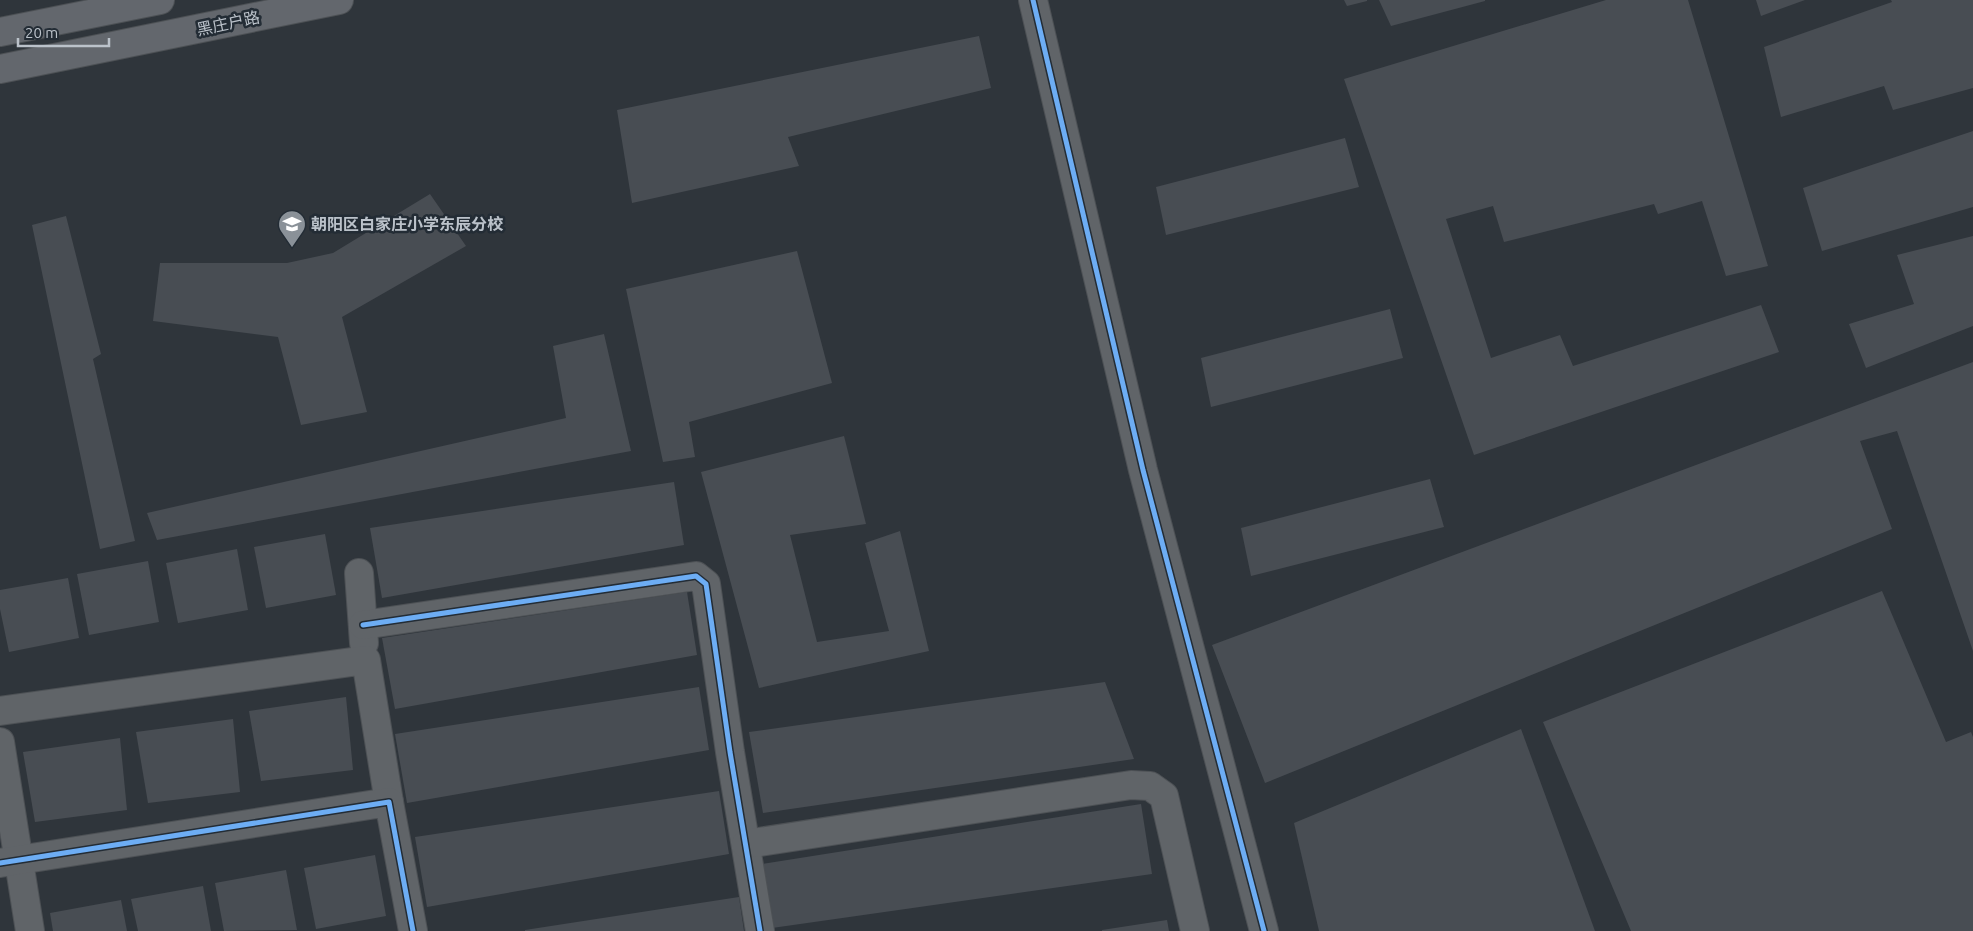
<svg xmlns="http://www.w3.org/2000/svg" width="1973" height="931" font-family="Ubuntu,'Noto Sans SC',sans-serif">
<rect width="100%" height="100%" fill="#2f353b"/>
<g fill="#484d53">
<path d="M1344 0H1367V1L1347 6Z"/>
<path d="M1379 0H1485V1L1391 26Z"/>
<path d="M1606 0H1688L1768 266 1726 276 1702 201 1658 214 1654 204 1504 242 1493 206 1446 219 1491 358 1560 335 1573 366 1761 305 1779 352 1474 455 1344 79Z"/>
<path d="M1756 0H1805L1761 16Z"/>
<path d="M1891 0H1973V88L1893 110 1884 86 1781 117 1764 47 1892 2Z"/>
<path d="M979 36 991 88 788 137 799 166 632 203 617 110Z"/>
<path d="M1973 131V207L1822 251 1803 188Z"/>
<path d="M1345 138 1359 187 1166 235 1156 187Z"/>
<path d="M430 194 466 246 342 317 367 412 301 425 278 337 153 321 160 263H287L333 253Z"/>
<path d="M66 216 101 354 93 359 135 541 100 549 32 225Z"/>
<path d="M1973 236V326L1866 368 1849 324 1914 304 1897 255Z"/>
<path d="M797 251 832 383 689 422 695 457 663 462 626 289Z"/>
<path d="M1390 309 1403 358 1211 407 1201 358Z"/>
<path d="M604 334 631 451 157 540 147 513 566 418 553 346Z"/>
<path d="M1973 362V651L1897 431 1860 441 1892 529 1265 783 1212 645Z"/>
<path d="M844 436 866 524 790 535 817 642 889 631 865 543 900 531 929 651 759 688 701 472Z"/>
<path d="M1430 479 1444 527 1251 576 1241 528Z"/>
<path d="M674 482 684 545 382 598 370 528Z"/>
<path d="M325 534 336 595 266 608 254 547Z"/>
<path d="M237 549 248 610 178 623 166 563Z"/>
<path d="M148 561 159 622 89 635 77 574Z"/>
<path d="M68 578 79 638 9 652 0 609V590Z"/>
<path d="M1882 591 1946 742 1971 732 1973 737V931H1631L1543 722Z"/>
<path d="M687 592 697 655 395 709 382 638Z"/>
<path d="M1105 682 1134 759 763 813 749 732Z"/>
<path d="M699 687 709 750 407 803 395 734Z"/>
<path d="M346 697 353 770 261 781 249 711Z"/>
<path d="M233 719 240 792 148 803 136 732Z"/>
<path d="M1521 729 1595 931H1319L1294 823Z"/>
<path d="M120 738 127 810 35 822 23 752Z"/>
<path d="M719 791 729 854 427 907 415 837Z"/>
<path d="M1141 804 1152 874 772 928 762 864Z"/>
<path d="M375 855 386 916 316 929 304 868Z"/>
<path d="M286 870 297 930 224 931 215 883Z"/>
<path d="M203 886 211 931H138L131 899Z"/>
<path d="M739 897 744 931H525V930Z"/>
<path d="M121 900 127 931H53L50 913Z"/>
<path d="M1167 920 1169 931H1102V930Z"/>
</g>
<g fill="none" stroke-linecap="round" stroke-linejoin="round">
<g stroke="#4d5155" stroke-width="30">
<g id="street">
<path d="M1033 0 1143 470 1264 931"/>
<path d="M359 573 364 643"/>
<path d="M363 625 696 576 706 584 730 752 760 931"/>
<path d="M0 711 366 660 389 802"/>
<path d="M0 742 30 931"/>
<path d="M746 844 1131 785 1150 786 1164 796 1195 931"/>
<path d="M0 863 389 802 413 931"/>
</g>
</g>
<g stroke="#4d5155" stroke-width="30">
<g id="secondary">
<path d="M0 32 160 0"/>
<path d="M0 69 339 0"/>
</g>
</g>
<use href="#street" stroke="#606468" stroke-width="28"/>
<use href="#secondary" stroke="#63676d" stroke-width="28"/>
<g stroke="#232c35" stroke-width="8">
<g id="cycleway">
<path d="M1033 0 1143 470 1264 931"/>
<path d="M363 625 696 576 706 584 730 752 760 931"/>
<path d="M0 863 389 802 413 931"/>
</g>
</g>
<use href="#cycleway" stroke="#6dadf4" stroke-width="5"/>
</g>
<defs>
<g id="school-pin" transform="scale(1.4375)"><path d="M0 17L-7.5 6A9.5 9.5 0 1 1 7.5 6Z" fill="#8a9198" stroke="#232c35"/><path d="M0-5L7-2L0 1L-7-2ZM-4 1L0 2.5L4 1V4Q0 6-4 4Z" fill="#fff"/></g>
</defs>
<g fill-rule="evenodd">
<use href="#school-pin" x="292" y="224"/>
</g>
<g text-anchor="middle" stroke-width="5" stroke-linejoin="round" paint-order="stroke">
<g font-size="16" fill="#bbc2ca" stroke="#232c35">
<text transform="translate(228 23) rotate(-12)" y="6">黑庄户路</text>
</g>
<g font-size="16" font-weight="bold" fill="#bbc2ca" stroke="#232c35" text-anchor="start">
<text x="311" y="230">朝阳区白家庄小学东辰分校</text>
</g>
</g>
<path d="M18 38v8h91v-8" fill="none" stroke="#bbc2ca" stroke-width="2.5"/>
<text x="25" y="38" font-size="15" fill="#bbc2ca" stroke="#232c35" stroke-width="4" paint-order="stroke">20 m</text>
</svg>
